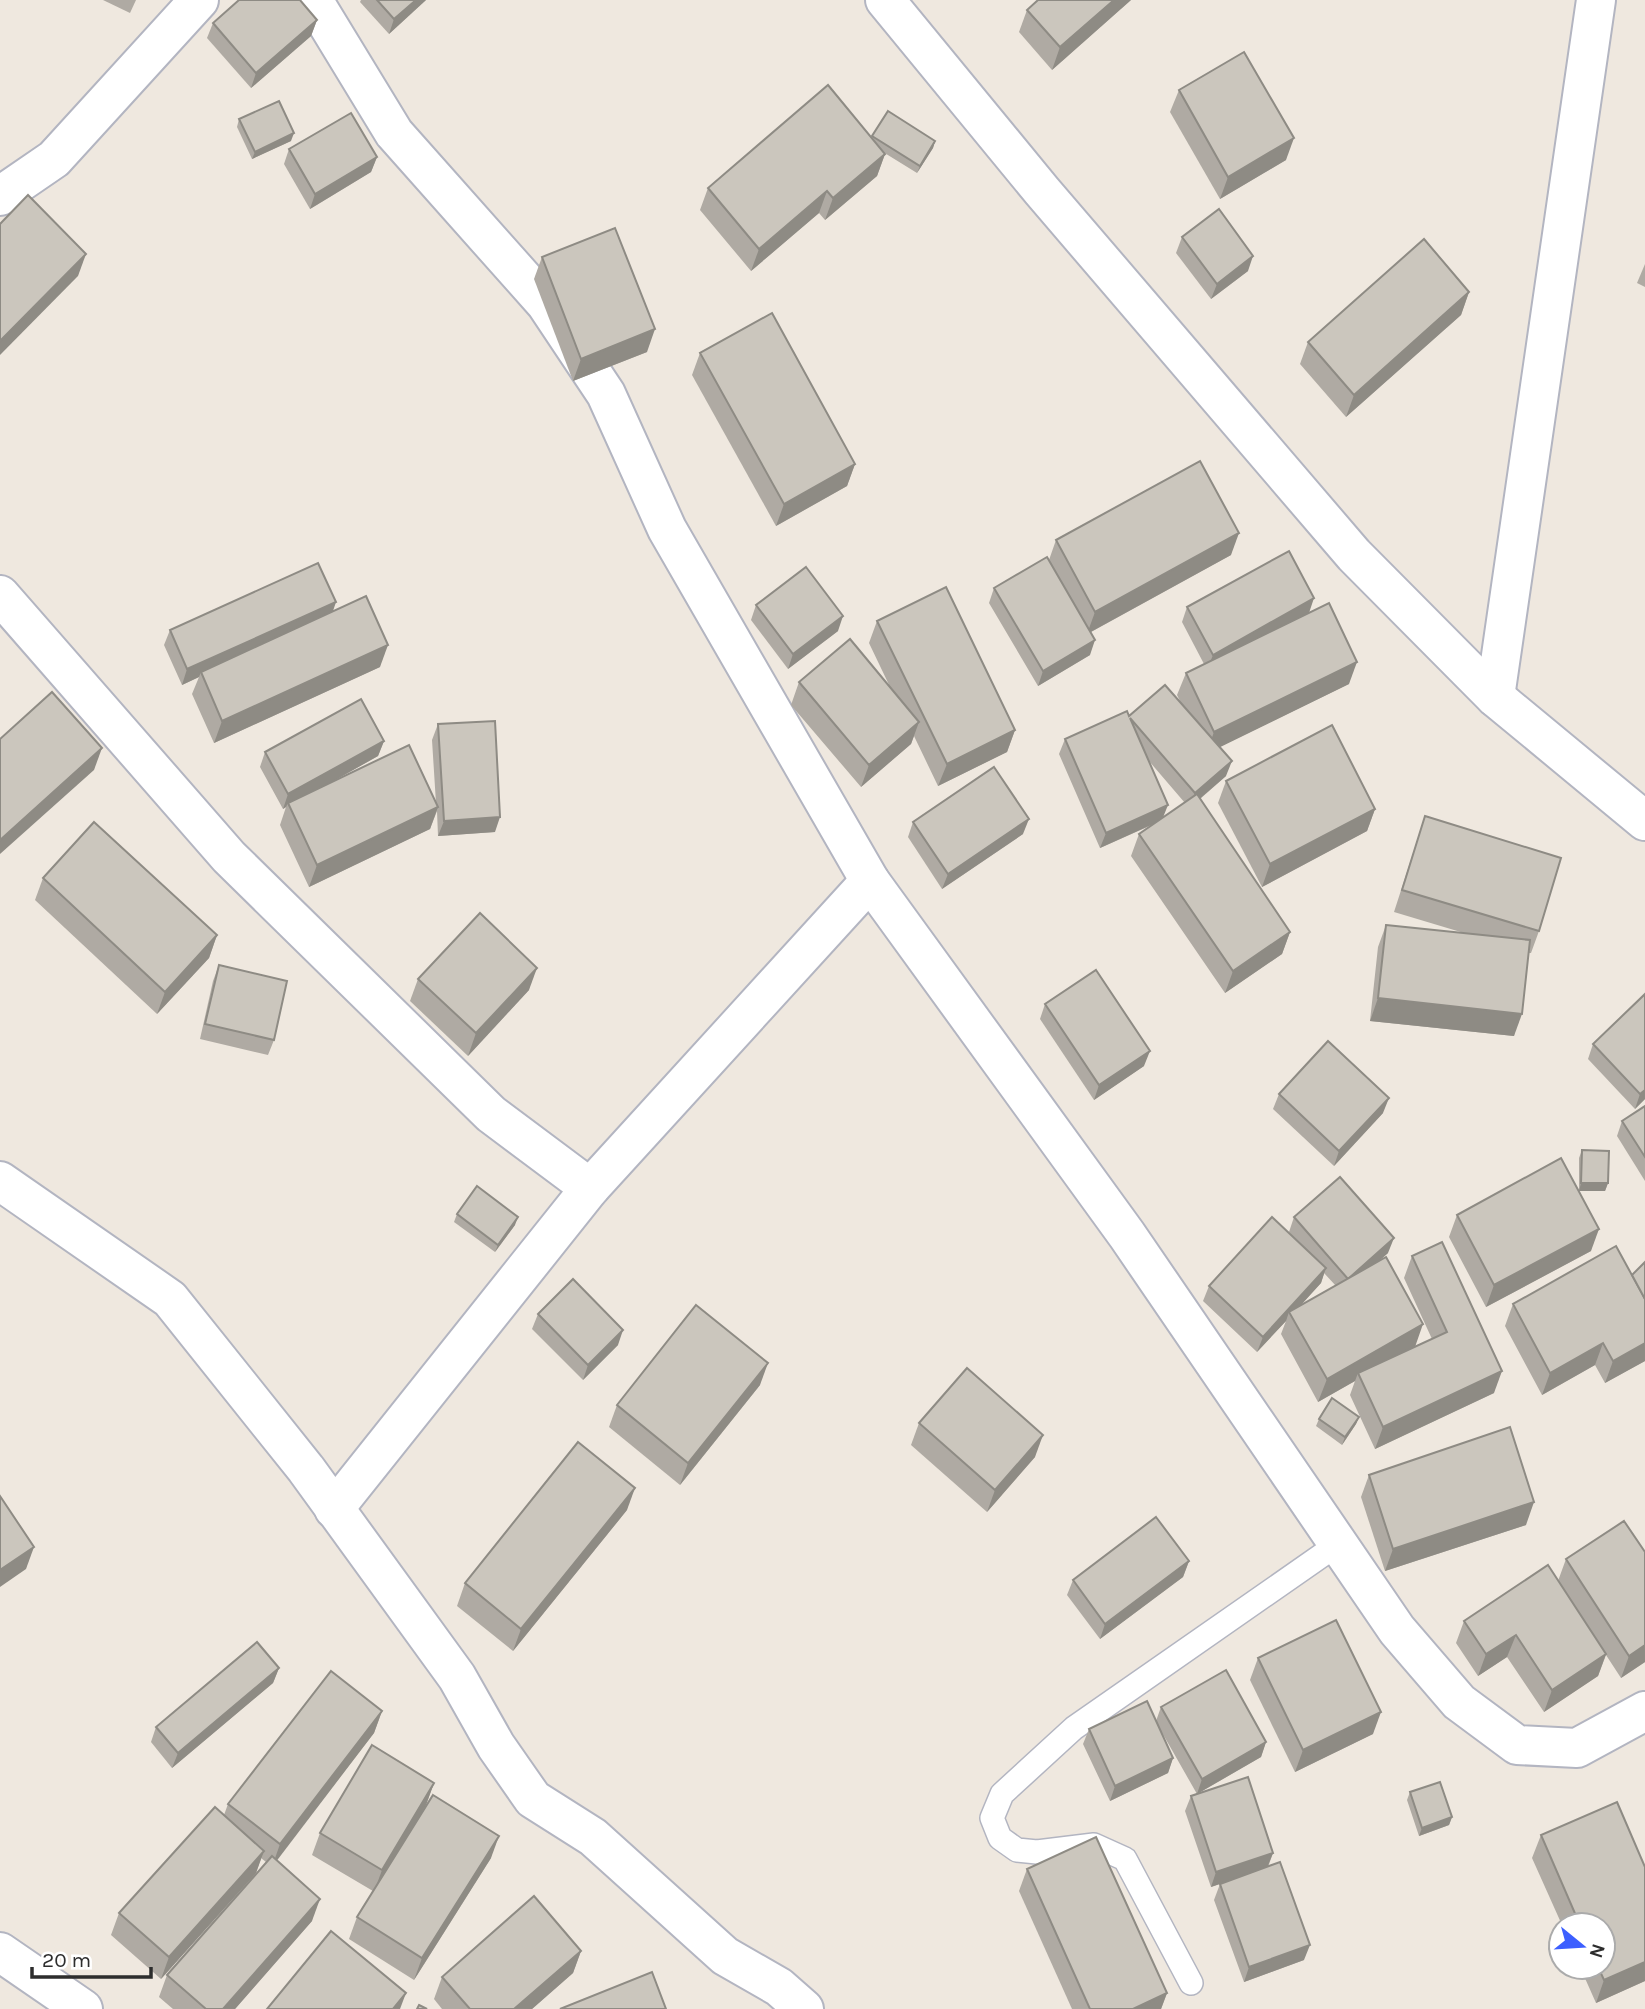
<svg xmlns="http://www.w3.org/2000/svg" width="1645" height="2009" font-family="Karla,sans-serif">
<rect width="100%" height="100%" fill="#efe8df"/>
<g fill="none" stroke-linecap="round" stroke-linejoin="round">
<g stroke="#b3b5c1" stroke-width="26">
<path id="lane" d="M1191 1983 1125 1859 1094 1845 1037 1852 1017 1850 1000 1838 992 1818 1002 1794 1074 1728 1338 1544"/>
</g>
<g stroke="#b3b5c1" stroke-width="42">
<g id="street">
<path d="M313 0 394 133 546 304 606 394 667 529 870 881 1127 1235 1397 1630 1459 1702 1517 1745 1577 1748 1645 1711"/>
<path d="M0 196 54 159 199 0"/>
<path d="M0 595 229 857 491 1114 590 1188"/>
<path d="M1495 697 1596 0"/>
<path d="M0 1181 170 1299 306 1469 457 1677 496 1746 533 1799 593 1837 725 1956 779 1987 804 2009"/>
<path d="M334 1509 590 1188 870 881"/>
<path d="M0 1952 83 2009"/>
</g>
</g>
<g stroke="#b3b5c1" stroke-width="42">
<path id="secondary" d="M885 0 1042 191 1354 555 1495 697 1645 821"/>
</g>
<use href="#lane" stroke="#fff" stroke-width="23"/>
<use href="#street" stroke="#fff" stroke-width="38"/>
<use href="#secondary" stroke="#fff" stroke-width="38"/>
</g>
<g fill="#afaaa3" fill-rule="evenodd">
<path d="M103 0H136L130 13Z"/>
<path d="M361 0H426L389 34 360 2Z"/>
<path d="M1131 0 1052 70 1019 32 1027 10Z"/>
<path d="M317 20 311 36 251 88 207 38 213 23Z"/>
<path d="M1179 90 1286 160 1220 199 1170 112Z"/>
<path d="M239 119 291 141 252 159 237 127Z"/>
<path d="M872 136 935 141 933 148 917 173 883 152 885 154 877 176 825 220 819 213 751 271 700 210 708 188 872 138Z"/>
<path d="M289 149 377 157 371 172 310 209 284 164Z"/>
<path d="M1182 237 1248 271 1211 299 1176 253Z"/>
<path d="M542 257 647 352 573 381 534 279Z"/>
<path d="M1645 264V287L1637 283Z"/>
<path d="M1469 292 1461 315 1346 417 1300 364 1308 342Z"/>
<path d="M700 353 855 464 847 486 776 526 692 375Z"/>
<path d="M1056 540 1231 555 1091 632 1090 655 1038 686 989 603 994 588 1049 560Z"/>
<path d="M756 605 838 631 788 669 751 620Z"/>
<path d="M1187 607 1309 613 1349 684 1219 747 1226 776 1200 799 1290 932 1282 954 1225 993 1131 856 1139 834 1154 824 1100 848 1059 754 1065 739 1129 716 1181 703 1177 695 1186 673 1204 664 1182 622ZM1149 761 1185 803 1163 818Z"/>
<path d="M333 611 380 667 214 743 192 694 199 677 182 685 164 645 170 630Z"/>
<path d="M877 621 1015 730 1007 752 938 786 914 736 911 744 861 787 791 705 799 682 891 689 869 643Z"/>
<path d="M438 724 495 832 438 836 437 811 430 829 309 887 280 825 286 807 283 809 260 767 265 752 384 741 378 756 330 783 436 803 432 740Z"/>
<path d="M1226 781 1375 809 1367 831 1262 887 1218 803Z"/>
<path d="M1425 816 1539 931 1531 953H1529L1514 1036 1370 1021 1378 947 1386 925 1464 933 1394 912Z"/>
<path d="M913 822 1023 834 942 889 908 837Z"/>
<path d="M43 878 217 935 209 958 157 1014 35 900Z"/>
<path d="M219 965 274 1040 268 1055 200 1039 213 981Z"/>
<path d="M418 979 529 990 468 1056 410 1001Z"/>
<path d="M1645 994V1099L1635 1109 1588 1059 1593 1044Z"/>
<path d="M1045 1004 1144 1066 1094 1100 1040 1019Z"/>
<path d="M1279 1094 1383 1113 1334 1166 1273 1109Z"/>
<path d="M1645 1106V1181L1617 1136 1622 1121Z"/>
<path d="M1582 1150 1608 1183 1605 1191H1579L1591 1251 1486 1307 1449 1237 1457 1215 1579 1190V1158Z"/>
<path d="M457 1214 515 1225 495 1252 454 1222Z"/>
<path d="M1294 1217 1388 1253 1379 1261 1415 1346 1432 1339 1404 1278 1412 1256 1494 1393 1375 1449 1350 1395 1355 1381 1318 1402 1281 1334 1286 1321 1257 1352 1203 1301 1209 1286 1294 1238 1289 1232ZM1324 1273 1336 1286 1299 1307 1321 1283Z"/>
<path d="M1645 1262V1361L1605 1383 1595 1365 1542 1395 1505 1326 1513 1304 1632 1275Z"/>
<path d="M538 1314 618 1345 583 1380 532 1329Z"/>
<path d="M760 1385 680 1485 609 1427 617 1405Z"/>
<path d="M1359 1417 1356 1424 1342 1445 1316 1426 1319 1419Z"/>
<path d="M919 1423 1035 1457 987 1512 911 1445Z"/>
<path d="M1369 1475 1526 1525 1385 1571 1361 1497Z"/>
<path d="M627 1510 513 1651 457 1606 465 1583Z"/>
<path d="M1566 1559 1645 1662 1621 1678 1606 1655 1598 1676 1544 1712 1507 1657 1478 1676 1456 1643 1464 1621 1558 1581Z"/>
<path d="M1189 1561 1183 1577 1100 1639 1067 1595 1073 1580Z"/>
<path d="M1258 1658 1373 1734 1295 1772 1250 1680Z"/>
<path d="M279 1668 273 1683 172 1768 151 1742 156 1727Z"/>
<path d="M1161 1707 1266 1742 1261 1757 1197 1794 1160 1729 1173 1758 1168 1773 1110 1801 1083 1744 1089 1729 1156 1721Z"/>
<path d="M382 1711 374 1733 276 1860 312 1921 235 2009H173L159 1997 167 1975 266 1862 261 1858 256 1873 161 1979 111 1935 119 1913 224 1815 228 1804Z"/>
<path d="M434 1783 426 1805 414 1825 491 1858 414 1980 349 1939 357 1917 373 1891 312 1855 320 1833Z"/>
<path d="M1410 1792 1452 1817 1449 1825 1419 1836 1407 1800Z"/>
<path d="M1191 1796 1273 1853 1268 1867 1304 1960 1244 1982 1214 1900 1220 1884 1228 1881 1211 1887 1185 1811Z"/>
<path d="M1541 1835 1645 1981 1596 2003 1580 1967H1603V1925H1562L1532 1858Z"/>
<path d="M1027 1869 1167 1993 1161 2009H1072L1019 1891Z"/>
<path d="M581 1951 573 1973 532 2009H442L434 1999 442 1977Z"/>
</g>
<g fill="#8e8b84">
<path d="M416 0H426L389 34 394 19Z"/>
<path d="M1114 0H1131L1052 70 1060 47Z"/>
<path d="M317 20 311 36 251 88 256 73Z"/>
<path d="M294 133 291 141 252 159 255 152Z"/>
<path d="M1294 138 1286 160 1220 199 1228 177Z"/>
<path d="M935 141 933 148 917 173 920 166Z"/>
<path d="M885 154 877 176 825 220 833 198Z"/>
<path d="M377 157 371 172 310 209 315 194Z"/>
<path d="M827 191 819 213 751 271 759 249Z"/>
<path d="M86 254 78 276 0 355V341Z"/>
<path d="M1253 256 1248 271 1211 299 1217 284Z"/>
<path d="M1469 292 1461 315 1346 417 1354 395Z"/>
<path d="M655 329 647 352 573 381 581 359Z"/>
<path d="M855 464 847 486 776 526 784 504Z"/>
<path d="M1239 533 1231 555 1087 634 1095 612Z"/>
<path d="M1314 598 1309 613 1207 670 1213 655Z"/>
<path d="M336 602 331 617 201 672 199 677 182 685 187 669Z"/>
<path d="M843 616 838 631 788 669 793 654Z"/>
<path d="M1095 640 1090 655 1038 686 1043 671Z"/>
<path d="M388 645 380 667 214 743 222 721Z"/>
<path d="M1357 662 1349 684 1206 754 1214 732Z"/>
<path d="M919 722 911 744 861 787 869 765Z"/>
<path d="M1015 730 1007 752 938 786 947 764Z"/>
<path d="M384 741 378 756 289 806 288 803 286 807 283 809 288 794Z"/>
<path d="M102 748 94 770 0 854V840Z"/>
<path d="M1232 761 1226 776 1189 808 1195 793Z"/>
<path d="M1168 805 1162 820 1100 848 1106 833Z"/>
<path d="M438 807 430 829 309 887 317 865Z"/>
<path d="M1375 809 1367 831 1262 887 1270 864Z"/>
<path d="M500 817 495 832 438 836 444 821Z"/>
<path d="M1029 819 1023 834 942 889 948 874Z"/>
<path d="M1290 932 1282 954 1225 993 1233 971Z"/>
<path d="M217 935 209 958 157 1014 165 992Z"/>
<path d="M537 968 529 990 468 1056 476 1033Z"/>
<path d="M1378 998 1522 1014 1514 1036 1370 1021Z"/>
<path d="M1150 1051 1144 1066 1094 1100 1099 1085Z"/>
<path d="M1645 1090V1099L1635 1109 1640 1094Z"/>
<path d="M1389 1098 1383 1113 1334 1166 1339 1151Z"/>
<path d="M1581 1183H1608L1605 1191H1579Z"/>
<path d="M518 1217 515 1225 495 1252 498 1245Z"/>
<path d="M1599 1229 1591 1251 1486 1307 1494 1285Z"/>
<path d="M1394 1238 1388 1253 1342 1294 1348 1279Z"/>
<path d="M1326 1268 1321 1283 1291 1316 1289 1312 1286 1321 1257 1352 1263 1337Z"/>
<path d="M1423 1324 1415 1347 1358 1373 1355 1381 1318 1402 1327 1379Z"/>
<path d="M623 1330 618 1345 583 1380 588 1365Z"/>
<path d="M1603 1343 1595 1365 1542 1395 1550 1373Z"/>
<path d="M1645 1343V1361L1605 1383 1613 1361Z"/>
<path d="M768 1363 760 1385 680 1485 688 1463Z"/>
<path d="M1502 1371 1494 1393 1375 1449 1383 1427Z"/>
<path d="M1359 1417 1356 1424 1342 1445 1345 1437Z"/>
<path d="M1043 1435 1035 1457 987 1512 995 1490Z"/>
<path d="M635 1488 627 1510 513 1651 521 1629Z"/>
<path d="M1534 1502 1526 1525 1385 1571 1393 1549Z"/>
<path d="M34 1547 26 1569 0 1587V1570Z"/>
<path d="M1189 1561 1183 1577 1100 1639 1105 1624Z"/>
<path d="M1516 1635 1507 1657 1478 1676 1486 1654Z"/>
<path d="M1645 1645V1662L1621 1678 1629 1656Z"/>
<path d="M1606 1654 1598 1676 1544 1712 1552 1690Z"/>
<path d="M279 1668 273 1683 172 1768 178 1753Z"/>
<path d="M382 1711 374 1733 272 1867 280 1844Z"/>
<path d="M1381 1712 1373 1734 1295 1772 1303 1750Z"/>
<path d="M1266 1742 1261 1757 1197 1794 1202 1779Z"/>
<path d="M1173 1758 1168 1773 1110 1801 1115 1786Z"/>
<path d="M434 1783 426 1805 374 1892 382 1870Z"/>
<path d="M1452 1817 1449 1825 1419 1836 1422 1828Z"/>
<path d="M499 1836 491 1858 414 1980 422 1958Z"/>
<path d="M264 1851 256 1873 161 1979 169 1957Z"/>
<path d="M1273 1853 1267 1868 1211 1887 1216 1872Z"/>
<path d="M320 1899 312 1921 235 2009H223Z"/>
<path d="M1310 1945 1304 1960 1244 1982 1249 1967Z"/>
<path d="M581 1951 573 1973 532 2009H514Z"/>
<path d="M1645 1962V1981L1596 2003 1604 1980Z"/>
<path d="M406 1993 400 2009H393Z"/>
<path d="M1167 1993 1161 2009H1133Z"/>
</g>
<g fill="#cbc6bd" stroke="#8e8b84" stroke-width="2">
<path d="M239 0H300L317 20 256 73 213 23Z"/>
<path d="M377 0H416L394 19Z"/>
<path d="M1038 0H1114L1060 47 1027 10Z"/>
<path d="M1244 52 1294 138 1228 177 1179 90Z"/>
<path d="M828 85 885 154 833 198 827 191 759 249 708 188Z"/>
<path d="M279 101 294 133 255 152 239 119Z"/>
<path d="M888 111 935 141 920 166 872 136Z"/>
<path d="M351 113 377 157 315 194 289 149Z"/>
<path d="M28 195 86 254 0 341V224Z"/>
<path d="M1219 209 1253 256 1217 284 1182 237Z"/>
<path d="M615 228 655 329 581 359 542 257Z"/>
<path d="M1424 239 1469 292 1354 395 1308 342Z"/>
<path d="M772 313 855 464 784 504 700 353Z"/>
<path d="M1200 461 1239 533 1095 612 1056 540Z"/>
<path d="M1289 551 1314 598 1213 655 1187 607Z"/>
<path d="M1047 557 1095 640 1043 671 994 588Z"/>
<path d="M318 563 336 602 187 669 170 630Z"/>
<path d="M806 567 843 616 793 654 756 605Z"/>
<path d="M946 587 1015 730 947 764 877 621Z"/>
<path d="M366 596 388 645 222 721 201 672Z"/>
<path d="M1329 603 1357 662 1214 732 1186 673Z"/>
<path d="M850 639 919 722 869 765 799 682Z"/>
<path d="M1165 685 1232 761 1195 793 1130 718 1168 805 1106 833 1065 739 1127 711 1129 716Z"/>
<path d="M52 692 102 748 0 840V739Z"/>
<path d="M361 699 384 741 288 794 265 752Z"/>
<path d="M495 721 500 817 444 821 438 724Z"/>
<path d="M1332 725 1375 809 1270 864 1226 781Z"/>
<path d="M409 745 438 807 317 865 288 803Z"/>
<path d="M994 767 1029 819 948 874 913 822Z"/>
<path d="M1197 794 1290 932 1233 971 1139 834Z"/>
<path d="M1425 816 1561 858 1539 931 1402 890Z"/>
<path d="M94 822 217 935 165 992 43 878Z"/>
<path d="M480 913 537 968 476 1033 418 979Z"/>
<path d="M1386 925 1530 940 1522 1014 1378 998Z"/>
<path d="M219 965 287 981 274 1040 205 1024Z"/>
<path d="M1096 970 1150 1051 1099 1085 1045 1004Z"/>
<path d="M1645 994V1090L1640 1094 1593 1044Z"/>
<path d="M1328 1041 1389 1098 1339 1151 1279 1094Z"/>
<path d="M1645 1106V1157L1622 1121Z"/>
<path d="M1582 1150 1609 1151 1608 1183H1581Z"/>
<path d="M1561 1158 1599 1229 1494 1285 1457 1215Z"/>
<path d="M1340 1177 1394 1238 1348 1279 1294 1217Z"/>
<path d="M477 1186 518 1217 498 1245 457 1214Z"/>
<path d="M1272 1217 1326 1268 1263 1337 1209 1286Z"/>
<path d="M1442 1242 1502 1371 1383 1427 1358 1373 1447 1332 1412 1256Z"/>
<path d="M1616 1246 1645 1299V1343L1613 1361 1603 1343 1550 1373 1513 1304Z"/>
<path d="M1386 1257 1423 1324 1327 1379 1289 1312Z"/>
<path d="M1645 1262V1299L1632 1275Z"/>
<path d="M573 1279 623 1330 588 1365 538 1314Z"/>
<path d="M696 1305 768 1363 688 1463 617 1405Z"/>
<path d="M967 1368 1043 1435 995 1490 919 1423Z"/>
<path d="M1332 1398 1359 1417 1345 1437 1319 1419Z"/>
<path d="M1510 1427 1534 1502 1393 1549 1369 1475Z"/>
<path d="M578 1442 635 1488 521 1629 465 1583Z"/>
<path d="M0 1496 34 1547 0 1570Z"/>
<path d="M1156 1517 1189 1561 1105 1624 1073 1580Z"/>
<path d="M1624 1521 1645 1552V1645L1629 1656 1566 1559Z"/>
<path d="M1548 1565 1606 1654 1552 1690 1516 1635 1486 1654 1464 1621Z"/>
<path d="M1336 1620 1381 1712 1303 1750 1258 1658Z"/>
<path d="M257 1642 279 1668 178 1753 156 1727Z"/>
<path d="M1226 1670 1266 1742 1202 1779 1161 1707Z"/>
<path d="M331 1671 382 1711 280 1844 228 1804Z"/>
<path d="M1147 1701 1173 1758 1115 1786 1089 1729Z"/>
<path d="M372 1745 434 1783 382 1870 320 1833Z"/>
<path d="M1248 1777 1273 1853 1216 1872 1191 1796Z"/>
<path d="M1440 1782 1452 1817 1422 1828 1410 1792Z"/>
<path d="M433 1795 499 1836 422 1958 357 1917Z"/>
<path d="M1617 1802 1645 1867V1962L1604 1980 1598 1967H1603V1925H1580L1541 1835Z"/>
<path d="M215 1807 264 1851 169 1957 119 1913Z"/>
<path d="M1096 1837 1167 1993 1133 2009H1090L1027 1869Z"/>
<path d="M272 1856 320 1899 223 2009H206L167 1975Z"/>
<path d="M1280 1862 1310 1945 1249 1967 1220 1884Z"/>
<path d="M534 1896 581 1951 514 2009H470L442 1977Z"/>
<path d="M331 1931 406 1993 393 2009H267Z"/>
<path d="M652 1972 666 2009H560Z"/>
<path d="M419 2005 427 2009H417Z"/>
</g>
<g transform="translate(1582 1946) rotate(108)"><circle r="33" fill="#ffffff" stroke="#ababab" stroke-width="2"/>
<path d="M0-5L12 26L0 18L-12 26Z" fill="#3c5fff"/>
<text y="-10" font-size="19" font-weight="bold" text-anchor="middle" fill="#2d2d2d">N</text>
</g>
<path d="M32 1967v10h119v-10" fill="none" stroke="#2d2d2d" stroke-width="3.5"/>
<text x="42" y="1967" font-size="21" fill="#2d2d2d" stroke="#ffffff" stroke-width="5" paint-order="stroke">20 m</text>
</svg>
